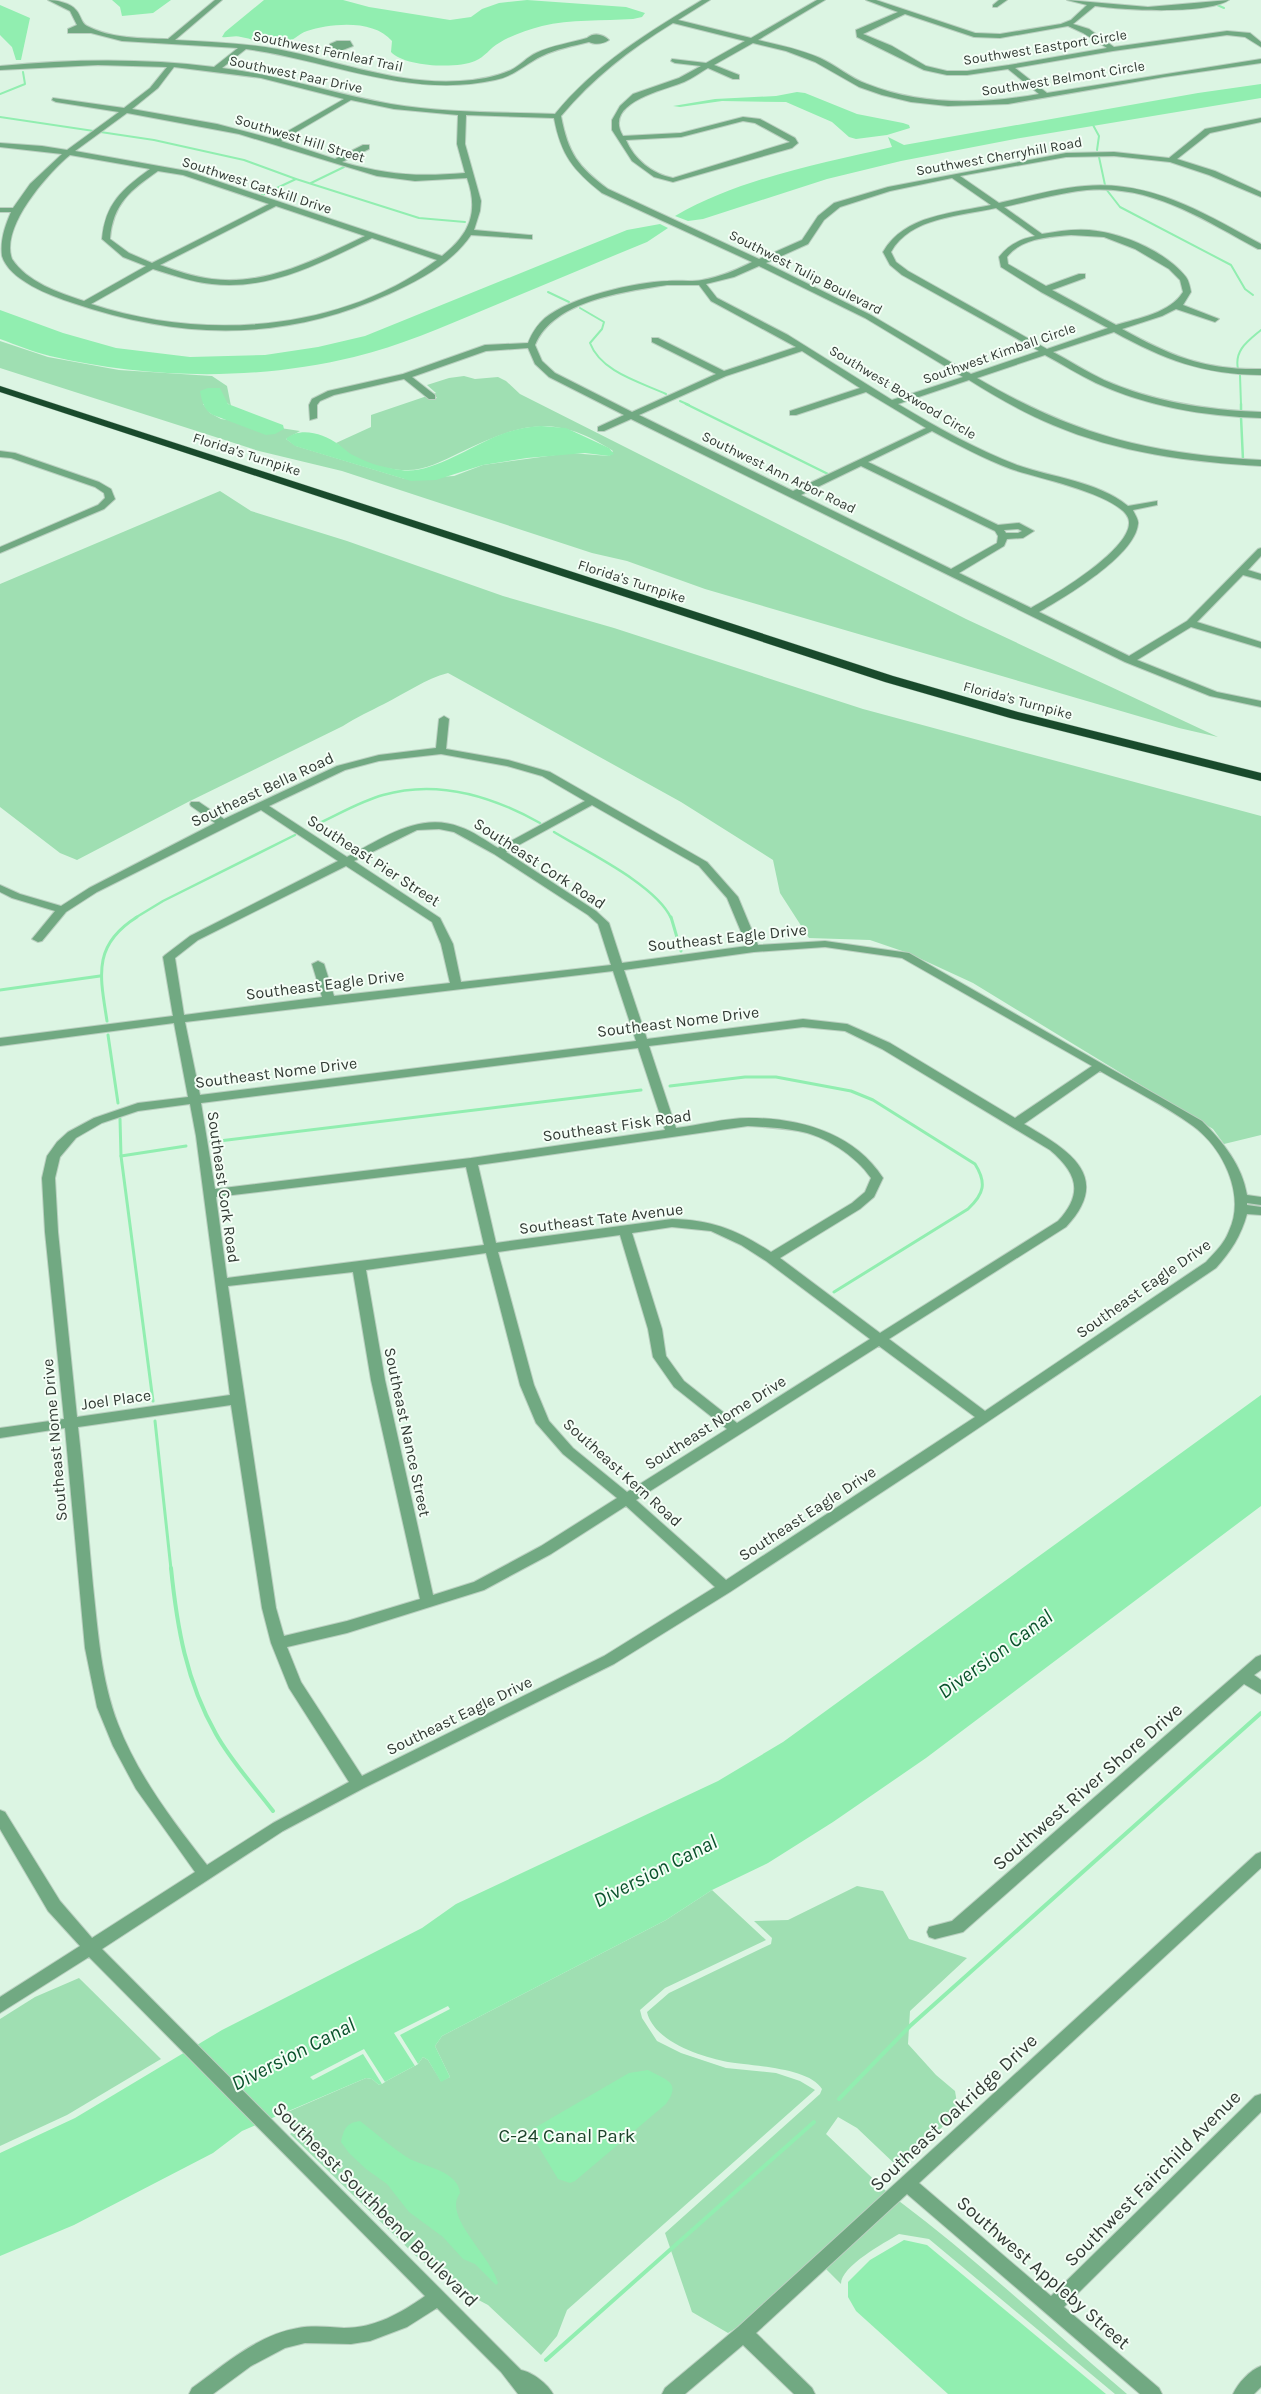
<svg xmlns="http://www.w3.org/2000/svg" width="1261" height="2394" font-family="Karla,sans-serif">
<rect width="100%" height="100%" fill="#dcf5e3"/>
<g fill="#9fdfb2">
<path d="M0 341 48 357 119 370 212 376 227 386 231 406 225 401 203 404 210 413 221 419 300 431 286 439 296 446 405 479 454 476 483 465 570 453 609 456 613 451C554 412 519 424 459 453 442 461 424 471 405 470 388 470 361 463 347 453 342 450 340 445 336 443L371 427V415L427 396 431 399 437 398 433 394 436 393 427 385 449 378 464 376 475 379 498 377 506 381 520 394 966 619 1218 737 1179 728 705 589 627 561 592 553 342 471 259 451 0 368Z"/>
<path d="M220 491 251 511 347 541 503 596 614 628 863 709 1261 816V1135L1224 1144 1213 1129 973 983 908 953 870 940 809 938 780 893 773 860 681 802 448 673C425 679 406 693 384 704 370 711 357 717 343 726L188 802 77 860 60 853 0 807V584Z"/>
<path d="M857 1886 883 1891 909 1939 967 1958 910 2011 908 2044 936 2075 955 2091 958 2109 927 2144 898 2167 857 2128 838 2117 826 2134 887 2192 741 2325 728 2333 692 2312 665 2233 820 2094 822 2089C809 2067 751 2066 728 2062 702 2057 654 2042 647 2012L669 1993 771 1944 772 1938 754 1921 788 1920Z"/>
<path d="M712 1890 766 1940 665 1988 640 2010 642 2018 657 2041 681 2053 726 2068 776 2073 800 2081 815 2090 567 2310 557 2336 541 2355 488 2305 452 2286 416 2256 290 2134 294 2131 283 2114 366 2078 372 2079 379 2085 418 2064 423 2057 428 2060 441 2081 450 2077 435 2046 442 2036 666 1920Z"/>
<path d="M79 1978 161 2059 67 2115 0 2146V2019L35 1997Z"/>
<path d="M899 2201C979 2261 1051 2330 1127 2394H1115L929 2239 899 2234C884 2243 841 2266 841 2284L826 2269Z"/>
</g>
<g fill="#91eeb0">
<path d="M112 0H171L153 13 122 16 120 7Z"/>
<path d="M264 0H343L369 7 450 20 471 17 482 9 499 3 527 0 626 7 645 13 642 17 633 19C603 21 570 19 542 26 527 30 512 35 499 43 490 48 485 57 475 61 457 69 405 67 391 52L392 41C374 19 331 23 307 31 298 34 292 42 283 44 269 47 254 39 241 37 235 35 228 38 222 37L225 32Z"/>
<path d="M0 5 30 18 21 60H16L12 47 0 35Z"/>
<path d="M1261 84V98L1015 139 901 161 827 179 703 219 688 221 675 216C741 178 819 164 892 147L888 137 904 145 1198 93Z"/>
<path d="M797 92 805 93 857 114 903 123 909 125 910 128 887 135 856 139 849 137 832 122 786 102 722 101 680 107 673 106 715 99 776 96Z"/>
<path d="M660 224 668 228 647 242C593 264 539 287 486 309 443 327 399 346 354 357 255 381 149 379 50 356 33 352 17 345 0 339V310L63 333 116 348 190 357 265 355 318 347 365 336 627 230Z"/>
<path d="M208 388H220L228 404 283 425 284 429 275 434 266 435 213 415C204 410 202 402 200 391Z"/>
<path d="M541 426 566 428 609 448 614 454 609 456 585 453 527 458 483 465 436 480 411 481 295 446 286 439C300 426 324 434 338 444 345 449 349 454 357 457 370 464 386 468 401 470 430 475 469 447 497 436 511 430 525 427 541 426Z"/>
<path d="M1261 1395V1506L926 1758 833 1822 768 1863 712 1890 666 1920 442 2036 435 2046 450 2077 441 2082 428 2060 423 2057 418 2064 379 2085 372 2079 366 2078 242 2131 213 2153 74 2225 0 2256V2153L75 2118 222 2030 422 1928 456 1904 718 1781 783 1742Z"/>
<path d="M648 2070C666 2080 682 2082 666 2104L575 2181 570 2183 558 2179 531 2134V2130L629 2073Z"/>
<path d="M360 2121C376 2133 393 2149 410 2159 425 2167 458 2171 460 2193 458 2196 456 2200 456 2204 455 2227 491 2258 498 2283L496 2285 475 2264 463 2259 443 2237 409 2212 387 2184 366 2169 349 2153 341 2142C344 2129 346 2123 360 2121Z"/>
<path d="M904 2240 927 2245 1106 2394H948L856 2311 848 2297V2282L870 2260Z"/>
</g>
<g fill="#dcf5e3">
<path d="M448 2006 450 2009 400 2035 418 2064 415 2066 394 2033Z"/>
<path d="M364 2049 385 2082 382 2084 363 2054 313 2080 310 2077Z"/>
</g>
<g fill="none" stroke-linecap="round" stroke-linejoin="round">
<g stroke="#91eeb0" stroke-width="2">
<path d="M1215 4 1224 8"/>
<path d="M0 94 25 84 23 72"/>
<path d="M0 117 154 140 244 160 296 179 419 218 465 222"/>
<path d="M1093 125 1099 136 1097 150"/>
<path d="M1099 157 1105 185"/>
<path d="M311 183 344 167"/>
<path d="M1106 189 1120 207 1231 265 1245 289 1253 295"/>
<path d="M262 195 296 179"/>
<path d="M548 292 569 302"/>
<path d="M580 308 604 322 602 329 590 343C601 372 640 382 666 394"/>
<path d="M1238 369C1234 350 1248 341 1261 330"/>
<path d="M1240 375 1241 405"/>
<path d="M680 401 689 405"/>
</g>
<g stroke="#91eeb0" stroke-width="2.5">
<path d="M686 404 828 474"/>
<path d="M1241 404V411"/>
<path d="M1241 417 1243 460"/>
<path d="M313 826C336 816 358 802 383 795 438 779 492 796 540 823"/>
<path d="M554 832C587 852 656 885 671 918"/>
<path d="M135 918 163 901 295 835"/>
</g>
<g stroke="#91eeb0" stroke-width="3">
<path d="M671 917 681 951"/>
<path d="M0 990 100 976"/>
<path d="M107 1021C100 976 92 945 137 917"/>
<path d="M108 1035 118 1103"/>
<path d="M670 1086 745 1077H776L851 1091 873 1100 975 1164C987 1183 984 1194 968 1209L834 1292"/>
<path d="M120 1119 121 1156 153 1401"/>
<path d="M211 1142 641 1090"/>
<path d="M121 1156 186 1146"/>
<path d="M155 1421 171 1569"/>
</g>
<g stroke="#91eeb0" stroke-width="4">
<path d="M171 1568C177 1627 186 1681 216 1734 231 1761 254 1786 273 1811"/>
<path d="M839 2099 910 2026 1261 1713"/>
<path d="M546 2360 814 2122"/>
</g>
<g stroke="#bad0c0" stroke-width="2">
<g id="minor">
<path d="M48 0C56 0 71 3 76 10 81 15 81 23 87 26 112 39 141 38 168 39L215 0H222L175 40C209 42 244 43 277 49 338 61 398 85 460 81 477 80 496 77 511 70 521 65 527 57 536 53 552 45 571 43 587 38 594 32 603 34 609 40 604 44 595 45 589 42 573 46 556 49 542 56 525 64 515 76 495 80 410 99 329 60 246 49L222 68C280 75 334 94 391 104 445 113 500 112 555 114 596 64 647 33 702 0H710L678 20 751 38 817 0H825L758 40C779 45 800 49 820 58 836 65 850 78 867 84 922 106 982 104 1039 94L1008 69 967 75H947L924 70 857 37 856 30 898 12 866 0H876L975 33 1000 34 1061 24 1071 20 1087 5 1067 0 1148 7 1229 0C1206 15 1123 10 1095 6L1073 24 1089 29 1114 47 1227 31 1250 33 1261 42V47L1245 37 1227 35 1113 51 1015 68 1047 93 1261 59V63L1164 77 1008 104 948 106 911 102 882 95 859 87 815 62 786 51 753 43 714 65 739 75V79H733L708 68C701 72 693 78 684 82 666 90 602 102 623 136L681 133 743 117 760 119 795 138 798 143 792 148 673 182 654 177 632 161 612 130V120L620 106 633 94 679 78 701 66 675 63 671 61 672 59 706 63 745 41 673 23C630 49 593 78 561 116 568 153 578 167 608 189L759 259 802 240 818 216 834 203 888 187 1066 153 1114 152 1169 158 1205 129 1261 118V122L1210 133 1177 159 1215 171 1261 192V197L1209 175 1170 162 1114 156 1066 157 960 176 999 203C1027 197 1056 188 1085 186 1152 180 1205 214 1261 244V249H1258C1202 219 1153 185 1087 190 1059 193 1031 201 1004 207L1042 234C1060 231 1079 228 1097 231 1127 235 1167 253 1186 277 1189 281 1190 287 1191 292L1183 305 1219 319 1215 322 1176 309 1162 316 1122 329C1171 356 1204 370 1261 369V375C1204 375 1163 359 1114 332L1053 352C1070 361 1087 372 1104 380 1154 402 1206 410 1261 412V418C1204 416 1148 407 1096 383 1079 375 1062 364 1045 355L977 378C1074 435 1149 454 1261 460V466C1190 462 1119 453 1053 425 1024 413 996 397 969 380L898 404C936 427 976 449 1017 465 1054 478 1097 481 1128 506L1157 501V505L1133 510C1135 515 1139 520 1138 524 1135 556 1065 597 1039 612L1129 656 1187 621 1258 549 1261 548V556L1248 570 1261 574V580L1243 575 1197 622 1261 642V648L1191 627 1137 660 1217 692 1261 701V707L1210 696 1125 662 631 419 604 431H598V427L624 415 549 377 535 364 528 348 486 351 412 377 435 395V399H429L404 379 334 395 320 401 317 405V418L310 420 309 405 312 399 328 391 403 374 485 345 528 343C532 333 537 325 545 318 571 297 635 282 668 281 679 280 691 282 702 280 720 277 736 270 752 262L602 193C573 170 561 155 554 118L466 115 465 144 481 201 480 211 474 230 529 235H532V239L471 235C452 263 420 280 389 294 283 342 182 340 73 303 51 296 9 280 2 256 0 240 5 226 11 212H0V208H13L30 184 62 154 0 147V143L42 146 67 150 119 112 56 102 52 100 53 98 124 108 150 88 167 67 98 65 0 70V66C72 59 143 58 214 67L238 48 122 41 91 33H68V29L77 25 70 11ZM905 14 974 37 1000 38 1068 26 1083 33 1107 48 1009 65 967 71H947L926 66 892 46 863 34ZM174 67 261 78 344 99 274 139 217 124 132 109 158 88ZM351 100 394 109 458 115 457 144 465 173C418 177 387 175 342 162L369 149V145H363L335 159 281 141ZM127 113 239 134 377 176 415 181 467 178C479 212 470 234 442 256L187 171 75 151ZM743 121 755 123 790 142 673 178C652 174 634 159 626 140L681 137ZM70 155 150 169C122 189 105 204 102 239L123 257 146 266 84 301C59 293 27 282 12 259 0 227 48 173 70 155ZM158 171 183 175 269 204 152 263 129 253 110 239C113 203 131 190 158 171ZM952 178 991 205C953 213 904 215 883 252L890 265 902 275 1039 351 971 374 871 315 766 263 808 244 824 220 840 207 890 191ZM276 206 365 236C317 259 266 286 212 279 194 277 177 271 160 265ZM996 208 1035 236C1020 239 1008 245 999 257L1001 267 1041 292 1108 328 1047 349 908 271 896 262 891 252C910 217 961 216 996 208ZM1071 235 1104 237 1135 249 1169 269 1180 280 1183 292C1170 313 1139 318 1116 325L1052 290 1085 278V274H1079L1046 286 1008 264 1007 257C1021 238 1049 237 1071 235ZM372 238 437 260C339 332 204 341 91 304L153 269C172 275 192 282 212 284 269 291 323 262 372 238ZM759 266 865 318 963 377 892 400 788 335 717 298 706 284 734 277ZM667 285H699L711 301 796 347 724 371 658 338H652V342L716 374 632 412 555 373 542 361 535 345C554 300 624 292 667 285ZM802 351 860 388 790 411V415H796L866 392 926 428 793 491 639 415 726 376ZM932 431C958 445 984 459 1011 469 1033 477 1128 496 1129 522 1131 550 1053 596 1031 608L959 573 1004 546 1007 539 1023 538 1034 531 1019 523 998 525 868 462ZM861 466 995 531 998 536 997 543 951 569 801 495ZM1018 529 1022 531 1018 533H1006L1004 530Z"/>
<path d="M999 0H1007L997 7H993V5Z"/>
<path d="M337 41H350L353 46 340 51 330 48V44Z"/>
<path d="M0 451 15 453 99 482 111 489 115 499 104 509 0 553V547L98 505 105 498 104 493 95 487 11 458 0 457Z"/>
<path d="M444 716 449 719 446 749 508 760 550 772 707 862 738 897 758 945 825 941 909 953 1202 1121C1223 1142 1242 1165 1247 1195L1261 1197V1205L1247 1203V1205L1261 1207V1215L1247 1214C1241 1236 1231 1251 1216 1268L934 1458 730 1592 614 1664 364 1788 283 1831 102 1949 521 2370C532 2372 548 2384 553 2394H518L501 2372 437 2308 407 2327 370 2341 351 2344 305 2343 285 2348 251 2366 213 2394H189L192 2388C224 2365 257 2335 298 2328 313 2325 329 2327 344 2328 375 2328 401 2313 425 2296L89 1957 0 2013V1997L80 1946 48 1911 0 1829V1810L5 1812 60 1901 92 1938 195 1872 136 1789 113 1746 97 1707 85 1648 65 1428 0 1438V1428L64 1419 45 1232 42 1178 47 1156 57 1142 68 1132 94 1118 138 1103 188 1097 174 1023 0 1046V1038L173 1016 163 957 165 955 190 936 338 861 261 810 97 892 66 912 42 941 38 942 32 939 55 911 12 898 0 892V885L20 894 61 906 89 888 215 823 191 806 190 804 191 802H199L224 819 337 766 379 755 436 748 439 719ZM441 754 507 766 542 776 585 801 498 848C486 841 473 831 460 827 420 811 381 839 347 857L269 806 345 770 379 761ZM592 805 699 866 727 898 747 946 622 963 609 923 596 911 506 852ZM439 829 454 832 494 854 588 915 598 924 611 965 461 982 453 944 440 918 354 861 417 830ZM346 866 432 922 441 944 450 983 334 996 324 964 318 961 312 964 322 997 184 1015 175 958 198 940ZM825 947 902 958 1092 1066 1015 1118 890 1043 847 1024 803 1019 647 1039 624 970 754 952ZM613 971 636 1041 200 1095 185 1022ZM803 1027 845 1031 882 1049 1050 1150C1077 1173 1084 1193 1058 1221L880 1333 780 1258 860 1209 874 1197 883 1178C854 1133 800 1118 749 1118 725 1118 700 1125 676 1128L649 1046ZM638 1048 665 1130 471 1158 215 1189 201 1103ZM1100 1071C1131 1089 1164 1105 1193 1126 1223 1148 1246 1195 1229 1231 1224 1244 1215 1252 1206 1262L985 1411 889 1339 1066 1227C1114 1176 1067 1149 1024 1124ZM190 1104 196 1136 230 1395 77 1417 58 1232 55 1178 60 1157 76 1138 102 1123 138 1111ZM748 1126C765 1127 782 1128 798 1131 824 1135 856 1156 871 1178L865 1192 852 1203 771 1252C737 1230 713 1220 672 1219L496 1243 478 1165ZM466 1167 484 1245 227 1278 216 1197ZM672 1227 711 1231 741 1245 766 1261 870 1339 737 1423 684 1381 666 1356 662 1329 632 1233ZM620 1235 648 1329 653 1357 674 1387 727 1429 627 1492 573 1448 549 1421 534 1385 498 1252ZM486 1253 520 1385 536 1423 563 1454 617 1498 541 1546 474 1582 433 1595 385 1380 366 1270ZM353 1272 371 1380 420 1599 347 1621 284 1636 276 1608 228 1286ZM879 1346 975 1417 726 1580 636 1500ZM231 1405 262 1608 271 1643 289 1688 349 1782 273 1823 207 1865C173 1821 138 1776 118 1724 101 1680 98 1632 93 1586 88 1533 84 1480 78 1427ZM626 1506 715 1587 604 1656 362 1776 301 1682 287 1647 347 1633 484 1590 551 1554Z"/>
<path d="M1261 1655V1670L1254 1675 1261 1680V1694L1244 1684 963 1932 935 1939 929 1937 927 1932 929 1927 952 1921 1256 1657Z"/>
<path d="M1261 1852V1868L919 2183 1051 2296 1255 2096 1261 2094V2112L1064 2307 1159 2388 1162 2394H1140L907 2194 756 2333 812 2388 815 2394H794L743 2345 685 2394H662L665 2388 738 2327 1256 1854Z"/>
<path d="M1261 2366V2387L1254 2394H1233C1238 2383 1250 2370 1261 2366Z"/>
</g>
</g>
<g stroke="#bad0c0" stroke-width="1">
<path id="highway" d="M0 386 893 676 1018 712 1261 773V781L1010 718 885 682 0 392Z"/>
</g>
<use href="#minor" fill="#71a982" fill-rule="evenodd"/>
<use href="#highway" fill="#194a2c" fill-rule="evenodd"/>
</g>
<g text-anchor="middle" stroke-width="4" stroke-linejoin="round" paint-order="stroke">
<g font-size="14" fill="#323b34" stroke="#f4fef6">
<text transform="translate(1045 47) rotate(-9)" y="5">Southwest Eastport Circle</text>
<text transform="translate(328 51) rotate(12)" y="5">Southwest Fernleaf Trail</text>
<text transform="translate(296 74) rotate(12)" y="5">Southwest Paar Drive</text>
<text transform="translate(1063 78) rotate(-9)" y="5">Southwest Belmont Circle</text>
<text transform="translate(300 138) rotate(17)" y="5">Southwest Hill Street</text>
<text transform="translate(999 156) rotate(-10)" y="5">Southwest Cherryhill Road</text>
<text transform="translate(257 185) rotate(18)" y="5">Southwest Catskill Drive</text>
<text transform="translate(806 272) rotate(27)" y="5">Southwest Tulip Boulevard</text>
<text transform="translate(999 353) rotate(-19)" y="5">Southwest Kimball Circle</text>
<text transform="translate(903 392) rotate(31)" y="5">Southwest Boxwood Circle</text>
<text transform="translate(247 454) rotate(18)" y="5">Florida's Turnpike</text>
<text transform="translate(779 472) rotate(26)" y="5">Southwest Ann Arbor Road</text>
<text transform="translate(632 581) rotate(18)" y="5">Florida's Turnpike</text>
<text transform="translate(1018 700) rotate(15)" y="5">Florida's Turnpike</text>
</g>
<g font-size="16" fill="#323b34" stroke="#f4fef6">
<text transform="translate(262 789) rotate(-25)" y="6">Southeast Bella Road</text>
<text transform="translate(374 860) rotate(33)" y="6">Southeast Pier Street</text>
<text transform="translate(540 863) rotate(33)" y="6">Southeast Cork Road</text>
<text transform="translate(727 937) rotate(-6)" y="6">Southeast Eagle Drive</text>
<text transform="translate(325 984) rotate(-7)" y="6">Southeast Eagle Drive</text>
<text transform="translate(678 1021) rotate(-7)" y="6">Southeast Nome Drive</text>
<text transform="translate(276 1072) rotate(-7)" y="6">Southeast Nome Drive</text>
<text transform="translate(617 1125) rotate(-8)" y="6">Southeast Fisk Road</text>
<text transform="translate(224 1187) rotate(82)" y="6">Southeast Cork Road</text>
<text transform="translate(601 1218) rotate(-7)" y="6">Southeast Tate Avenue</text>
<text transform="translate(1143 1288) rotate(-35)" y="6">Southeast Eagle Drive</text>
<text transform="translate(116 1399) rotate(-8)" y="6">Joel Place</text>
<text transform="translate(715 1422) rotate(-32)" y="6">Southeast Nome Drive</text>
<text transform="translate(408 1432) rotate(78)" y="6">Southeast Nance Street</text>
<text transform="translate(54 1440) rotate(-95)" y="6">Southeast Nome Drive</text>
<text transform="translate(623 1472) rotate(42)" y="6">Southeast Kern Road</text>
<text transform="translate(807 1513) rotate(-33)" y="6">Southeast Eagle Drive</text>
<text transform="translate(459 1715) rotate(-26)" y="6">Southeast Eagle Drive</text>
</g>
<g font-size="19" fill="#323b34" stroke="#f4fef6">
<text transform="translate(1087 1786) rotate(-41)" y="7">Southwest River Shore Drive</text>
<text transform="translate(953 2112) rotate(-43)" y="7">Southeast Oakridge Drive</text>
<text transform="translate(1152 2178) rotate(-45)" y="7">Southwest Fairchild Avenue</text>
<text transform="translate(376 2204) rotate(45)" y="7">Southeast Southbend Boulevard</text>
<text transform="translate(1044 2272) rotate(41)" y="7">Southwest Appleby Street</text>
</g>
<g font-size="19" fill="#1b4229" stroke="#f4fef6">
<text x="567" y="2142">C-24 Canal Park</text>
</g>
<g font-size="21" font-style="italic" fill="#0a522c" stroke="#f4fef6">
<text transform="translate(995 1654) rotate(-36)" y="7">Diversion Canal</text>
<text transform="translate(655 1871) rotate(-27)" y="7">Diversion Canal</text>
<text transform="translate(293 2054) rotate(-27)" y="7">Diversion Canal</text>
</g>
</g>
</svg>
